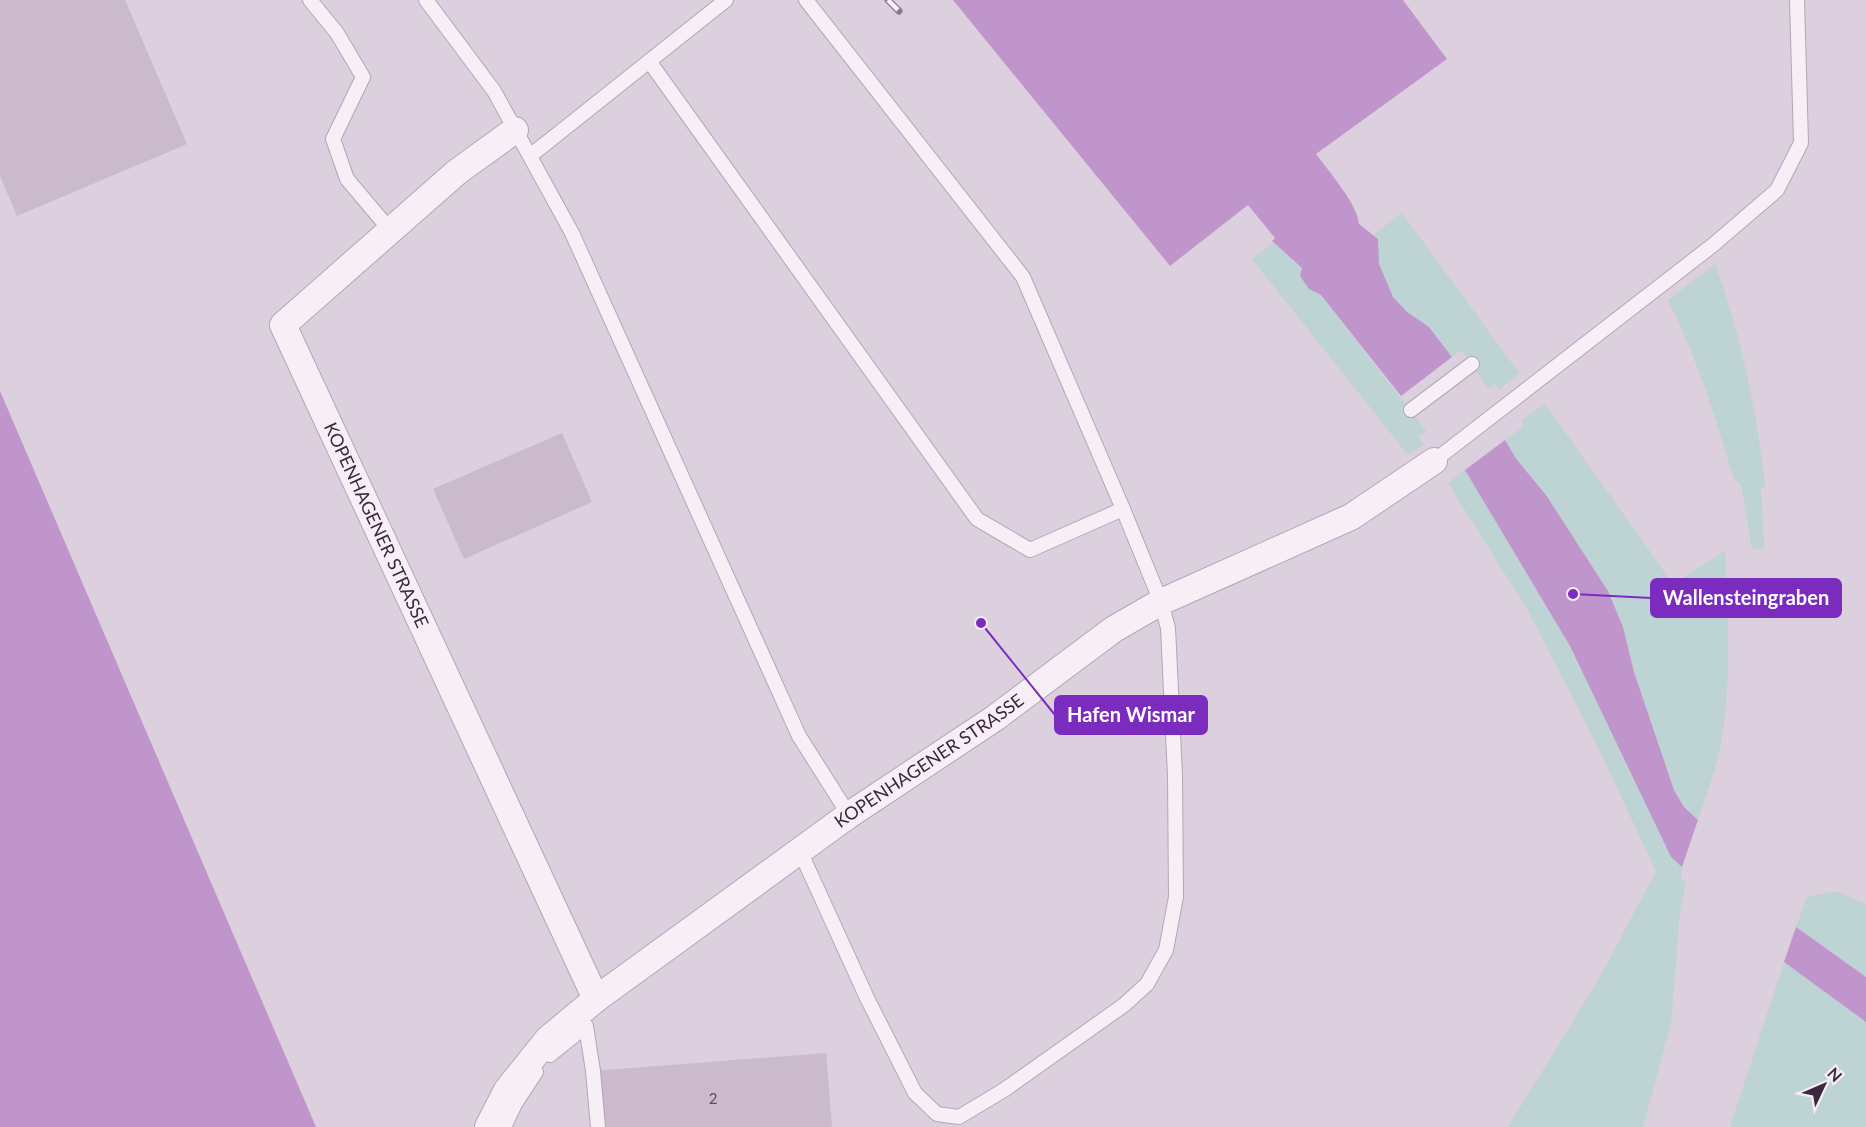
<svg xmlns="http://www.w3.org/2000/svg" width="1866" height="1127" font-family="Lato,sans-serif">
<rect width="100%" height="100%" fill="#e7dde8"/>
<path fill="#dccfde" d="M0 0H955L1170 266 1282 178 1447 59 1403 0H1866V1127H315L0 402Z"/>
<g fill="#bed3d3">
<path d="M1402 213 1519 373 1499 390 1495 384 1489 389 1462 350 1452 357C1445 348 1438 336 1429 328 1422 321 1413 318 1406 311 1386 292 1375 267 1378 239L1374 234Z"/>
<path d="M1273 243 1302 268 1300 276 1309 288 1321 295 1426 431 1418 437 1424 444 1408 455 1252 259Z"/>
<path d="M1715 264C1741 336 1757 410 1765 487H1761L1764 548 1752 549 1741 484 1734 480C1716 418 1697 358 1668 300Z"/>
<path d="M1545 404 1673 584 1725 551C1728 616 1732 684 1720 749 1715 773 1705 797 1698 820L1684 807 1674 790 1634 672 1623 627 1608 591 1546 495 1517 460 1505 440 1524 426 1521 420Z"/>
<path d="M1465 470 1570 646 1671 857 1682 867 1681 879 1686 881 1680 912 1671 1023 1643 1127H1508L1599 979 1656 871 1594 739 1527 609 1448 483Z"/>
<path d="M1836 891 1866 904V977L1796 927 1807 897Z"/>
<path d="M1784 962 1866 1022V1127H1730Z"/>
</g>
<g fill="#c095cc">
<path d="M953 0H1403L1447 59 1316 154C1328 170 1358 205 1359 224L1378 239 1379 264 1393 297 1407 312 1429 327 1452 357 1401 396 1321 295 1309 289 1300 276 1302 268 1272 241 1275 238 1248 205 1170 266Z"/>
<path d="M0 391 316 1127H0Z"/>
<path d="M1505 440 1517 460 1546 495 1608 591 1623 627 1634 672 1674 790 1684 807 1698 820 1682 867 1671 857 1570 646 1465 470Z"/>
<path d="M1796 927 1866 977V1022L1784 962Z"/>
</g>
<g fill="#cabacc">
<path d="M0 0H125L187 144 17 216 0 176Z"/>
<path d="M562 433 592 502 464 559 433 489Z"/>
<path d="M826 1053 832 1127H598L593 1071Z"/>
</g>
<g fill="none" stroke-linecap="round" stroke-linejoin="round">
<g stroke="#b4a6b6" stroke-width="16">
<g id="lane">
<path d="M310 0 337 33 363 77 333 139 347 179 390 230"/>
<path d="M426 0 494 91 572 233 799 736 849 815"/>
<path d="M649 61 977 519 1030 550 1123 509"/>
<path d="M530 156 726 0"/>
<path d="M1411 410 1472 364"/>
<path d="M1434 461 1713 245 1777 190 1801 143 1797 0"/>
<path d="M800 851 867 998 915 1093 937 1114 959 1117 1004 1090 1124 1005 1147 984 1166 950 1176 897 1175 775 1168 628 1161 602 1123 509 1023 277 806 0"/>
<path d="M550 1055 586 1026 593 1071 598 1127"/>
<path d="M504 1127 515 1104 536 1072"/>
</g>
</g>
<g stroke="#b4a6b6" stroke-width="28">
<g id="street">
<path id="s1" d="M515 130 457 172 283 325 596 999"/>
<path id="s2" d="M488 1127 507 1090 548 1039 596 999 849 815 995 718 1114 629 1161 602 1351 517 1434 461"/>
</g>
</g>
<use href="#lane" stroke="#f6f0f6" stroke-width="14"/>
<use href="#street" stroke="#f6f0f6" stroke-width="26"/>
<g stroke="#907593" stroke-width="7">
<path id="rail" d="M888 0 899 11"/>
</g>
<use href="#rail" stroke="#f5edf6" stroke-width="4.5" stroke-dasharray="14" stroke-linecap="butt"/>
</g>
<g text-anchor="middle" stroke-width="4.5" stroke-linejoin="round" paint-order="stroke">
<g font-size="15" fill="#614a63">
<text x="713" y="1104">2</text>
</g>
<g font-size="18" fill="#3e2540" stroke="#f5edf6">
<text dy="6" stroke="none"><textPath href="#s1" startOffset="524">KOPENHAGENER STRASSE</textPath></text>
<text dy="6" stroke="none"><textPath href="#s2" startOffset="579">KOPENHAGENER STRASSE</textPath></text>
</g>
</g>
<path fill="none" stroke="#7b2cbf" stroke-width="2" d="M1573 594L1651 598M981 623L1055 715"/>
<g fill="#7b2cbf" stroke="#f5edf6" stroke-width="2">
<circle cx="1573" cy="594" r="6"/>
<circle cx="981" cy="623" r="6"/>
</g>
<g fill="#7b2cbf" stroke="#7b2cbf" stroke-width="2">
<rect x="1651" y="579" width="190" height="38" rx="6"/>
<rect x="1055" y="696" width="152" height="38" rx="6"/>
</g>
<g font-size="20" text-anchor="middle" font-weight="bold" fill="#fff">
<text x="1746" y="605">Wallensteingraben</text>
<text x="1131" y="722">Hafen Wismar</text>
</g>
<g transform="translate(1824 1085) rotate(46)" stroke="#f5edf6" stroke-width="4.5" paint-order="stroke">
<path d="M0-4.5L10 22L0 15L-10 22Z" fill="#3e2540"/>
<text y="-9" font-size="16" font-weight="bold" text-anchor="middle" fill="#3e2540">N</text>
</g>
</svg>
